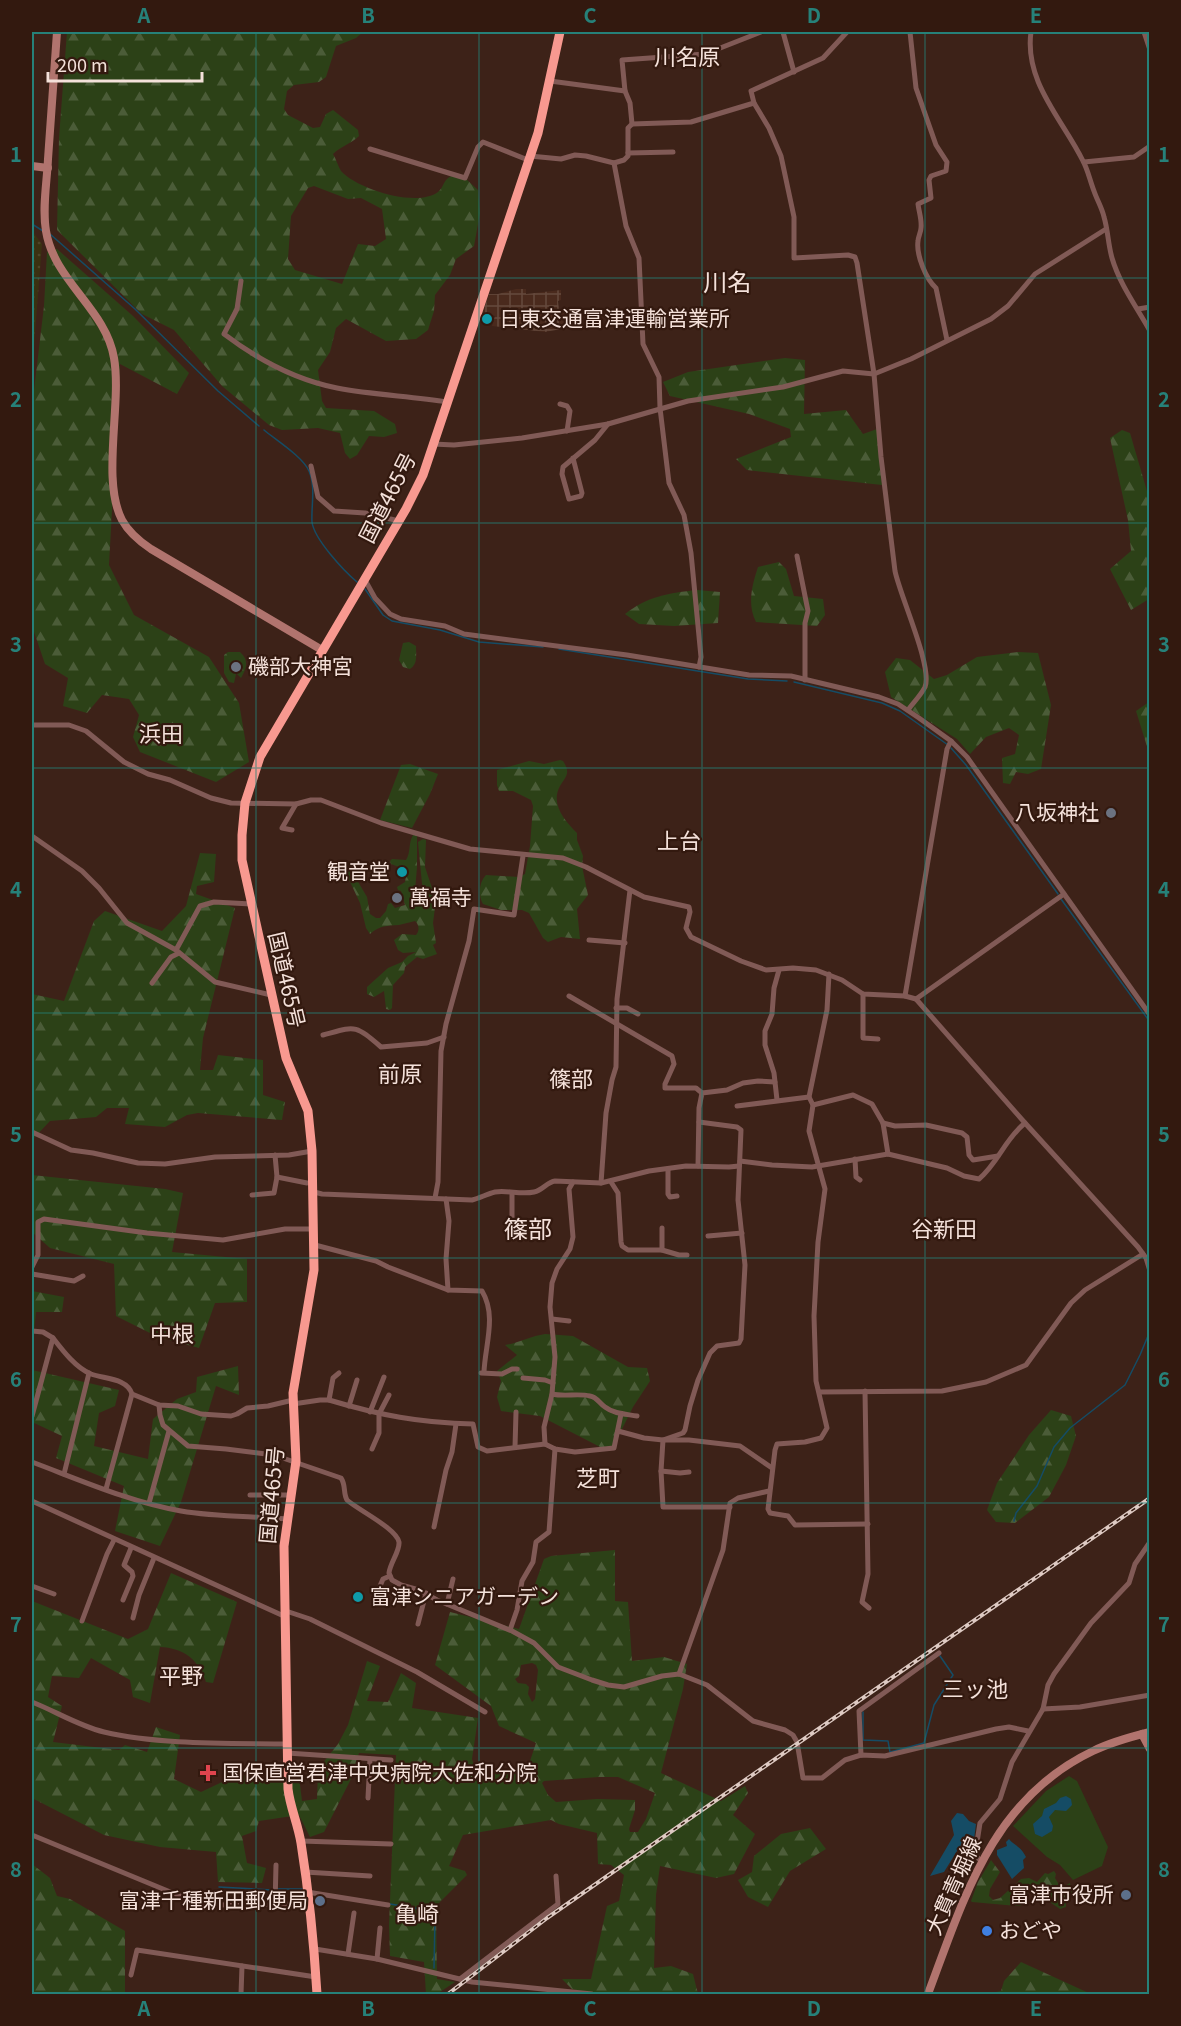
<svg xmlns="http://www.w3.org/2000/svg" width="1181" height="2026" font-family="Georgia,'Noto Sans JP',serif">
<defs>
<pattern id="industrial-grid" width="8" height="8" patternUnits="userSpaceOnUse" patternTransform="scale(1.5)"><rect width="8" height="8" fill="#4a2a1d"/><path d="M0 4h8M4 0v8" fill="none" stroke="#65493d"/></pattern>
<pattern id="forest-firs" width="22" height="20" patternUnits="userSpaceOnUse" patternTransform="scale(1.5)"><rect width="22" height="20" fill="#2c4117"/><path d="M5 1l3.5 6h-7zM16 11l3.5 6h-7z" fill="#4b5c38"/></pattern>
<pattern id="sand-dots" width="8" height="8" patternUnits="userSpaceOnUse" patternTransform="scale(1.5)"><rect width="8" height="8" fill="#3a3111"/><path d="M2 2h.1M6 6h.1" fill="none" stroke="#4d4528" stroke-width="1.8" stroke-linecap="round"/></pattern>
</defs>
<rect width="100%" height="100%" fill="#3d2218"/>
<path fill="url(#industrial-grid)" d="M516 289H526V294L561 290V300L558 301 559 310 569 309 572 327 545 332 492 326 495 316 483 312 489 294H498Z"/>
<g fill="url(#forest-firs)" fill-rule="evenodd">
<path d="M67 32H363L356 38 336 46 326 77 319 82 294 85 287 91 284 109 288 115 313 128 320 127 326 114 333 110 358 130 359 136C351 144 341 146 333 154 336 159 338 166 341 171 357 189 417 208 438 192 445 186 442 180 453 175L466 179 478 190 480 213 474 246 456 259 450 275 435 295 434 311 428 330 416 339 386 341 346 319 336 328 330 352 318 370 322 401 326 408 374 411 395 424 397 433 384 437 369 436 357 455 350 459 345 453 340 433 318 428 282 430 269 425 222 386 174 330 142 314 57 230 59 138ZM314 186 348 199 361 198 382 209 386 239 375 246 358 244 342 284 295 270 288 259 291 216 308 188Z"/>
<path d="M57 249 133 316 189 373 177 394 120 364 109 565 134 615 209 657 239 703 249 762 216 782 140 752 133 737 139 715 129 699 102 695 87 713 63 706 68 678 45 664 32 626V407L44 306 47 252Z"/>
<path d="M785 358 805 360 804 414 846 410 863 434 877 429 882 485 747 470 736 459 791 437 790 429 749 414 670 396 663 382 688 372Z"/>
<path d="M1122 430 1130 433 1149 498V599L1131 610 1110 569 1131 551 1128 520 1110 438Z"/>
<path d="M779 562 786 569 794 596 823 599 825 615 817 626 756 622C747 605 752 585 758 567Z"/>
<path d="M697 590 720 592 718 623 674 626 639 624 625 614C648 596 669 593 697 590Z"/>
<path d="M409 642 416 646C416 655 418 664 410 669L403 667 399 660 403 643Z"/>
<path d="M228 652H240C249 660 247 668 241 678L237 674 240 668 238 665H233L236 674 234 683 229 682 224 673V655Z"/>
<path d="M1018 652 1038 653 1051 705 1041 769 1028 774 1016 772 1010 784 1003 783 1002 758 1015 754 1019 735 1009 728 986 737 970 754 957 739 891 697 885 672 896 658 910 660 934 679 947 675 977 657Z"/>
<path d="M1149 702V753L1136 711Z"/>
<path d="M560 760 563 761C571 773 566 776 560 786 550 804 565 821 577 833V840L583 856 582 866 588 895 577 909 580 939 561 937 548 942 543 938 529 913 522 910H501L483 904C478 896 479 882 486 875L519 877 525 874 530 846 533 806 531 800 513 791H499L497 785V770L529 761 544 764Z"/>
<path d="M410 764 438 774 430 794 412 828 380 820 401 765Z"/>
<path d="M413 835H417V867L415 891 418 902H421L423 894 418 842 423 839 426 840 425 867 436 900 433 923 436 943 433 945 437 954 423 959 417 957 405 967 404 973 393 985 392 1008 390 1010 386 1009 384 991 374 997 367 994V987L388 968 402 962 408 956 416 952 403 953 398 950 394 940 402 934 416 935C420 931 419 924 415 921 410 922 404 924 399 925 387 926 380 925 370 934L366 928 360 903 345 871 349 866H355L357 880 367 897 370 914 376 918H380L386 911 388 904 391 903 395 908 405 905 401 891 398 890 397 887 405 882 407 870 404 867H399L391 864 390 861 392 859 406 860C411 852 408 844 413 835Z"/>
<path d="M200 853 216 854 214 882 197 886 196 894 235 908 203 1038 200 1070H213L218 1055 263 1060V1095L285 1102 282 1120 198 1113 187 1115 165 1127 125 1124 129 1108H107L96 1117 50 1121 32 1140V994L64 1001 94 921 105 911 162 931 186 906Z"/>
<path d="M32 1175 165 1189 183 1193 172 1252 247 1259V1302L215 1303 199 1348 158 1337 116 1316 114 1264 50 1248 32 1232Z"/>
<path d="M32 1291 64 1297 62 1312H36L32 1350Z"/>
<path d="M545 1334 573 1336 628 1367 647 1368 650 1381 633 1407 614 1445 604 1449 540 1416 501 1411 497 1397 501 1381 497 1371 517 1355 505 1345C519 1343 531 1336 545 1334Z"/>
<path d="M238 1366 239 1395 216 1386 181 1502 160 1546 115 1531 124 1486 56 1458 62 1436 32 1422V1370L119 1390 115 1406 99 1413 94 1446 148 1459 153 1419 177 1399 196 1392 197 1377Z"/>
<path d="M1051 1410 1071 1416 1076 1436 1066 1465 1049 1497 1015 1523 996 1522 987 1510 997 1483 1029 1435Z"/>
<path d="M615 1550V1601L628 1602 632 1661 664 1657 687 1664 683 1689 661 1773 721 1801 745 1786 748 1793 733 1815 755 1834 734 1874 716 1878 660 1866 656 1895 654 1968 671 1966 693 1974 698 1994H592L572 1989 562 1979H591L607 1906 619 1901 624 1875 611 1865 598 1864 597 1833 559 1824 551 1820 463 1835 449 1866 465 1871 467 1875 436 1906 437 1979 455 1982 437 1994H426L424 1962 390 1956 389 1925 396 1755 359 1753 351 1779 324 1832 310 1837 299 1815 259 1821 256 1831 242 1836 247 1863 266 1868 262 1883 218 1882 216 1852 160 1847 104 1835 32 1798V1601L128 1639 148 1629 171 1573 237 1602 213 1683 206 1682C198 1659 184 1648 160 1647L150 1703 133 1697 130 1680 91 1658 79 1678 52 1676 48 1697 62 1706 53 1742 119 1750 125 1745 147 1752 156 1727 180 1735 174 1779 201 1792 239 1774 262 1780 299 1777 302 1801 317 1799 318 1769 338 1744 348 1725 367 1661 380 1666 367 1701 388 1702 401 1673 416 1683 412 1708 478 1718 472 1759 476 1773 528 1767 536 1743 499 1726 491 1706 435 1665 450 1612 519 1629 544 1559 551 1556ZM532 1663 536 1665 538 1670 535 1699 532 1702 528 1694 529 1687 526 1684 518 1683 515 1679 519 1676 521 1665ZM599 1777H618L655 1793 646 1819 638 1832H630L629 1829 635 1810V1800L597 1799 556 1802 548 1795 542 1783 544 1781Z"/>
<path d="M810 1828 826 1849 790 1871 768 1907 748 1897 738 1880 752 1872 754 1856 781 1834Z"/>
<path d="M991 1860 1000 1872 990 1889 989 1896 993 1900 1000 1898 1021 1879 1029 1878 1037 1882 1045 1873 1048 1874 1054 1871 1056 1874 1055 1878 1061 1888 1070 1883 1072 1893 1066 1901V1907L1060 1909 1032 1890 1028 1892 1021 1906H1017L972 1902 971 1901 978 1882Z"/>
<path d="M32 1864 50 1878 57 1896 70 1899 125 1931V1994H32Z"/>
<path d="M1021 1962 1091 1994H986L1001 1991 1004 1981Z"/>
</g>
<path fill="url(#sand-dots)" d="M32 231 42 244 32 371Z"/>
<path fill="#2c4117" d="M1069 1776 1077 1781 1108 1847 1102 1866 1073 1880 1060 1865 1047 1857 1013 1826 1046 1791Z"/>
<g fill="#154c65">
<path d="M1066 1796 1071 1799 1072 1805 1066 1811 1055 1810 1049 1817 1053 1826 1052 1831 1042 1837 1035 1834 1033 1824 1042 1816 1044 1809 1056 1803 1060 1798Z"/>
<path d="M957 1813 963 1814 969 1821 976 1824 973 1847 961 1848 957 1851 944 1872 930 1876 954 1835 951 1821Z"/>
<path d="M1009 1839C1013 1845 1020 1845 1026 1857L1023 1860 1024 1868 1012 1879 997 1855V1850L1007 1846 1006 1842Z"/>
</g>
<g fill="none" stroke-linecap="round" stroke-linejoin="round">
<g stroke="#154c65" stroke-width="1.5">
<path d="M32 224 43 231"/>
<path d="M50 234 135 309 218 391 259 426"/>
<path d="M264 430C276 440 303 457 309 471 316 487 311 506 312 522 314 539 344 571 357 582"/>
<path d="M365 589 383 615 392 621 440 630 479 642 543 647"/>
<path d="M559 649 748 679 787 681"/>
<path d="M794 682 882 703 900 711 948 745"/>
<path d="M951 748 966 765 1058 894"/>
<path d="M1061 899 1150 1022"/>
<path d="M1014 1521 1016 1513 1037 1486 1054 1447 1070 1428 1125 1385 1140 1355 1150 1331"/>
<path d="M863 1712V1740L888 1741 890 1752 924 1743 934 1705 953 1675 940 1656"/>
<path d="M219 1887 272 1890"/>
<path d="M277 1889H302"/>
<path d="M390 1904 432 1911 435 1915 434 1968"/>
</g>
<g stroke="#815a56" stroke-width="5">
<path d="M783 32 794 72"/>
<path d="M847 32 823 58 751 91 754 103 769 128 781 156 794 217V258L848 255 855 257 857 263 874 374 881 457 895 571C900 596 933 667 925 687 921 695 913 703 908 710"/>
<path d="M910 32 916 88 936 145 947 162 946 171 931 176 929 180 931 198 918 204C919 212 922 220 921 228 921 232 918 237 918 241 916 255 926 279 936 288L947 340"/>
<path d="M1031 32C1024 82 1063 120 1083 161 1088 170 1090 181 1094 191 1097 200 1102 208 1104 217 1108 230 1108 244 1112 258 1120 285 1136 306 1150 331"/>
<path d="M1144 32 1150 50"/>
<path d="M550 81 625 91"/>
<path d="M632 124 691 122 754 103"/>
<path d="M370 149 465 178 478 147 483 142 528 160"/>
<path d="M628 153 673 152"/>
<path d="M530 156 561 159 575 155 586 156 614 163 624 160 628 156V128L632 124 630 103 625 91 622 60 705 54 761 32"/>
<path d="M1084 162 1134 157 1150 146"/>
<path d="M614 163 626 226 639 258 643 344 659 377 660 408 669 483 684 515 691 553 701 657 699 667"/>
<path d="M241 281 237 309 224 334C257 359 296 380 337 388 373 395 411 396 448 402"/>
<path d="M1138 309 1150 307"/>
<path d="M560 404 567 406 570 411 567 431"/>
<path d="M433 444 454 445 522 438 608 424 688 401 783 387 843 371 874 374 911 359 991 319 1008 306 1035 274 1106 229"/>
<path d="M573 458 582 493 581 496 569 499 562 474 563 467 595 440 608 424"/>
<path d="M311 466 318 497 334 511 365 513 399 521"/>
<path d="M797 556 808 611 805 623V680"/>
<path d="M365 580 375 598 390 614 401 619 445 626 464 634 627 655 749 675 791 676 879 697 898 704 919 718 951 741 967 757 1150 1015"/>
<path d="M32 725H69L86 731 124 762 148 774 170 780 211 798 231 803 296 804 311 800H321L381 823 470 849 563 858 586 867 644 897 689 907 690 912 686 928 691 937 741 961 766 970 793 968 816 970 842 980 863 994 905 996 916 999 1025 1123 1138 1247 1146 1258 1150 1271"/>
<path d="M292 830 282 828 296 804"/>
<path d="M32 836 82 871 99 888 127 923 176 950 215 982 271 995"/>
<path d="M589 940 625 943"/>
<path d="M176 950 200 906 214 902 251 904"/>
<path d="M829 974 827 1010 809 1097 813 1105 809 1131 825 1189 818 1242 814 1316 816 1381 827 1428 821 1438 805 1442 777 1444 775 1450 768 1509 770 1513 788 1516 795 1525 868 1524"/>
<path d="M152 983 171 957 179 953"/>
<path d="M863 994V1038L878 1039"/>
<path d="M569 996 672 1056 674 1064 665 1084V1088H696L702 1093"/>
<path d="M905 996 947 749 951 741"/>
<path d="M916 999 1064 894"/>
<path d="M616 1008H627L638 1014"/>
<path d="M323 1035C356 1026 354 1024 381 1047L427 1043 444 1037"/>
<path d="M777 1100 774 1073 765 1045V1031L772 1014 774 988 779 970"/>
<path d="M813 1105 853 1095 872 1104 883 1123 888 1154"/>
<path d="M737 1106 809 1097"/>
<path d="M699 1122 737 1127 741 1130 738 1200 745 1265 741 1339 739 1343 717 1346 710 1353 698 1380 690 1406 685 1430 683 1433 663 1440 661 1471 663 1507H730"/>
<path d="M883 1123 895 1126 926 1125 962 1133 967 1137 969 1155 973 1160 998 1156"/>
<path d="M32 1132 71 1150 93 1153 138 1163 165 1164 215 1157 289 1155 312 1151"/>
<path d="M855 1159 856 1177 860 1180"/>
<path d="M740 1161 772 1165 812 1167 888 1154 947 1168 964 1176 979 1179C998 1163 1005 1139 1025 1123"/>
<path d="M698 1166 699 1108 702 1093 727 1090 743 1083 758 1081 775 1082"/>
<path d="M668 1169V1194L670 1197 677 1196"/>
<path d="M277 1177 307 1183"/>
<path d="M611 1182 618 1193 621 1242 622 1246 628 1250H662L679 1255H687"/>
<path d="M601 1183 606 1113 612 1080 616 1067 617 999 630 890"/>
<path d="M314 1192 322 1194 472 1200C480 1198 487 1194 495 1192 508 1190 521 1195 534 1192 543 1190 547 1182 555 1181L601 1183 649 1171 686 1166 729 1167 739 1166"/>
<path d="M512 1193V1221"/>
<path d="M252 1195 274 1193 277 1177 275 1155"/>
<path d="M435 1198 438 1182 441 1051 446 1024 469 941 474 909 514 915 523 856"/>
<path d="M446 1199 449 1221 446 1259 448 1290"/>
<path d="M708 1236 742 1233"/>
<path d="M315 1245 376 1261 388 1267 448 1290 482 1291C497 1316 485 1345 484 1372"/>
<path d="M662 1250V1228"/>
<path d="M32 1267 38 1255V1222L44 1219 147 1233 223 1240 285 1229H313"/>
<path d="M32 1274 74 1281 83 1276"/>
<path d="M552 1319 569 1321"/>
<path d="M32 1331 43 1332 53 1338 32 1416"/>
<path d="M53 1338C63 1351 76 1368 91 1374 105 1379 127 1378 132 1394L106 1489"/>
<path d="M481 1373 502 1374 512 1369H517"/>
<path d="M523 1378 545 1380 553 1383"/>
<path d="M865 1391 868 1574 862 1602 869 1608"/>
<path d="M820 1392 942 1391 986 1382 1026 1365 1071 1303 1085 1290 1143 1254"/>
<path d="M132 1394 159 1405 178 1406 201 1414 231 1416 237 1414 247 1408 268 1406 293 1400"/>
<path d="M552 1394C565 1397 578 1393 590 1396 597 1397 599 1403 605 1407 614 1414 626 1414 637 1416"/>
<path d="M329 1400 333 1378 339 1373"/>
<path d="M293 1404 320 1400H329C379 1415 420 1423 473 1424L478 1447 487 1451 545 1444 555 1449 575 1452 614 1448 621 1414"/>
<path d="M159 1405 160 1415 163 1425 188 1446 226 1449 274 1455 341 1478C346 1485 343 1493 347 1500 358 1510 396 1528 399 1542 400 1551 390 1563 389 1573L392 1580 401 1585 419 1590 437 1600 512 1631 534 1643 558 1667 592 1680 608 1685 624 1687 662 1676 679 1674 707 1685 753 1721 785 1730 793 1735 797 1742 803 1778H822L845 1760 861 1755 885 1756 996 1729 1009 1727 1028 1731"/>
<path d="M349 1406 357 1380"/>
<path d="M370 1412 384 1377"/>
<path d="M618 1431 644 1438 663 1440H689L740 1446 772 1468"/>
<path d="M545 1444 544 1427 552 1394 555 1357 550 1307 552 1283 557 1269 570 1249 573 1237 569 1189 573 1182"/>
<path d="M515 1447 516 1412"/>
<path d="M372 1449 379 1433V1414L389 1395"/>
<path d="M32 1462C80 1480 130 1502 181 1511 216 1517 251 1516 287 1519"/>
<path d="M661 1471 680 1473 689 1472"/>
<path d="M64 1474 89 1373"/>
<path d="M250 1495H290"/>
<path d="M32 1501 286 1617"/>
<path d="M149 1503 169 1431"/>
<path d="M434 1527 446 1470 452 1452 456 1424"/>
<path d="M32 1586 54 1594"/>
<path d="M377 1593 383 1579 390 1576"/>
<path d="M123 1600 133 1576 132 1572 124 1565 131 1548"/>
<path d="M447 1604 453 1579"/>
<path d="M286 1611 310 1619 417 1672 485 1712"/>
<path d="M133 1618 139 1595 154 1558"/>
<path d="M82 1621 107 1554 114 1540"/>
<path d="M418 1624 426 1593"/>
<path d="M510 1630 517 1610 522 1581 533 1562 536 1542 549 1532 555 1449"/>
<path d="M679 1674 723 1550 730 1503 738 1498 769 1491"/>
<path d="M32 1702C55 1711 79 1726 104 1732 159 1745 230 1743 287 1744"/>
<path d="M1043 1709 1080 1707 1150 1695"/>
<path d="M287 1753 391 1760"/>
<path d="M861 1755 859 1711 939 1653"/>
<path d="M368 1798 370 1759"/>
<path d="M32 1835 197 1903 213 1905 308 1904"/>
<path d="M301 1841 391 1844"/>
<path d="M981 1861 975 1855 980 1823 1000 1799 1012 1762 1043 1709 1048 1685 1054 1674 1091 1623 1129 1583 1135 1564 1150 1542"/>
<path d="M305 1872 370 1876"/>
<path d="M307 1892 388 1905"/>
<path d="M275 1905 276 1865"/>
<path d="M315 1949 377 1959 472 1982 592 1994"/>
<path d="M348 1954 354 1913"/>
<path d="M377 1959 380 1928"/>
<path d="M131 1975 137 1950 316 1977"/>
<path d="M460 1979 558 1904 556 1876"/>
<path d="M241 1994 242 1966"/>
</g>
<g stroke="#b1746e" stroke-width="8">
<path d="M57 32C54 74 51 116 48 159 47 182 42 208 46 231 54 281 106 309 114 358 122 404 101 480 122 520 129 533 139 541 151 549L322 650"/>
<path d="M32 166 48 168"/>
<path d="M1142 1734 1150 1749"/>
<path d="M928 1994C964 1898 992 1799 1093 1751 1111 1742 1130 1737 1150 1732"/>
</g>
<path stroke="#f89990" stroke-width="9" d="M317 1994C314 1944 309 1893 301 1843 298 1824 290 1807 288 1789L284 1546 296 1461 293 1393 314 1270 312 1151 308 1111 286 1058 242 860V835L245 803 260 757 406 509 423 475 538 133 560 32"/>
<g stroke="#decac3" stroke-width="4">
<path id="rail" d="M448 1994 547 1918 1150 1498"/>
</g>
<use href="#rail" stroke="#33190f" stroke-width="1.5" stroke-dasharray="4.5" stroke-linecap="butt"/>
</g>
<path fill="none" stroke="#268179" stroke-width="1.5" stroke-opacity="0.55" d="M256 32V1994M479 32V1994M702 32V1994M925 32V1994M32 278H1150M32 523H1150M32 768H1150M32 1013H1150M32 1258H1150M32 1503H1150M32 1748H1150"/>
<g fill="#0f9aa8" stroke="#33190f" stroke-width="2">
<circle cx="487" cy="319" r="6"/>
<circle cx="402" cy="872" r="6"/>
<circle cx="358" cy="1597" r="6"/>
</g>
<g fill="#6b7280" stroke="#33190f" stroke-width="2">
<circle cx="236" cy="667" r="6"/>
<circle cx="1111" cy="813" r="6"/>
<circle cx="397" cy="898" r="6"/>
</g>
<path fill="#e0444e" stroke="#33190f" stroke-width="2" d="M205 1764h6v6h6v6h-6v6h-6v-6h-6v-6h6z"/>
<g fill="#5c6f8a" stroke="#33190f" stroke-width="2">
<circle cx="1126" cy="1895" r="6"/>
<circle cx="320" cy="1901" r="6"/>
</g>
<circle fill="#3f7fe0" stroke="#33190f" stroke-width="2" cx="987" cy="1931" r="6"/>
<g text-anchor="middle" stroke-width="4.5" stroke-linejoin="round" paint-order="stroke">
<g font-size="21" fill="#f4e1da" stroke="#33190f" text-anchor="start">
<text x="499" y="326">日東交通富津運輸営業所</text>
<text x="248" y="674">磯部大神宮</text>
<text x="1099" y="820" text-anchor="end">八坂神社</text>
<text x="390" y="879" text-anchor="end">観音堂</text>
<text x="409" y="905">萬福寺</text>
<text x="370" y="1604">富津シニアガーデン</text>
<text x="222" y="1780">国保直営君津中央病院大佐和分院</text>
<text x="1114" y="1902" text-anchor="end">富津市役所</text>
<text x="308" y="1908" text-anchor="end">富津千種新田郵便局</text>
<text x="999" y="1938">おどや</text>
</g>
<g font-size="21" fill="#f4e1da" stroke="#33190f">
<text transform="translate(388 498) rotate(-63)" y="7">国道465号</text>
<text transform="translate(286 980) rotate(77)" y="7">国道465号</text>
<text transform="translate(272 1495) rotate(-85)" y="7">国道465号</text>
<text transform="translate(954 1886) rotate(-66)" y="7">大貫青堀線</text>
</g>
<g font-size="22" fill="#f4e1da" stroke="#33190f">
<text x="687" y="65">川名原</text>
<text x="161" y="742">浜田</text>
<text x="679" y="849">上台</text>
<text x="400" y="1082">前原</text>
<text x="571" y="1087">篠部</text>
<text x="944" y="1237">谷新田</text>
<text x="172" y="1342">中根</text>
<text x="598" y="1486">芝町</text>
<text x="181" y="1684">平野</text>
<text x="975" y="1697">三ッ池</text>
<text x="417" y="1922">亀崎</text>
</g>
<g font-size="24" fill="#f4e1da" stroke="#33190f">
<text x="727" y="291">川名</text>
<text x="528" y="1238">篠部</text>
</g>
</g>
<rect width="1181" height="2026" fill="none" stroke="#33190f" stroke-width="66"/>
<path d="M48 72v9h154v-9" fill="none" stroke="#f4e1da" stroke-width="3"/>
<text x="57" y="72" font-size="18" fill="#f4e1da" stroke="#33190f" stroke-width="4.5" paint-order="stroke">200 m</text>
<rect x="33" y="33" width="1115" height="1960" fill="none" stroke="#268179" stroke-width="2"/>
<g font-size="20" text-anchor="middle" font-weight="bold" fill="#268179">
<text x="144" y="23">A</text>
<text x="368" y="23">B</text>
<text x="590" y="23">C</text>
<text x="814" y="23">D</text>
<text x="1036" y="23">E</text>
<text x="16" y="162">1</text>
<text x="1164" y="162">1</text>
<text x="16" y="407">2</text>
<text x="1164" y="407">2</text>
<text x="16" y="652">3</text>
<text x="1164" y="652">3</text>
<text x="16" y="897">4</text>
<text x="1164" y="897">4</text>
<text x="16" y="1142">5</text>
<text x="1164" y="1142">5</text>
<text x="16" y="1387">6</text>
<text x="1164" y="1387">6</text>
<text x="16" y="1632">7</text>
<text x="1164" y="1632">7</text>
<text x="16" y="1877">8</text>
<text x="1164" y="1877">8</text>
<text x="144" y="2016">A</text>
<text x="368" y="2016">B</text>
<text x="590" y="2016">C</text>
<text x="814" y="2016">D</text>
<text x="1036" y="2016">E</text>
</g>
</svg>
